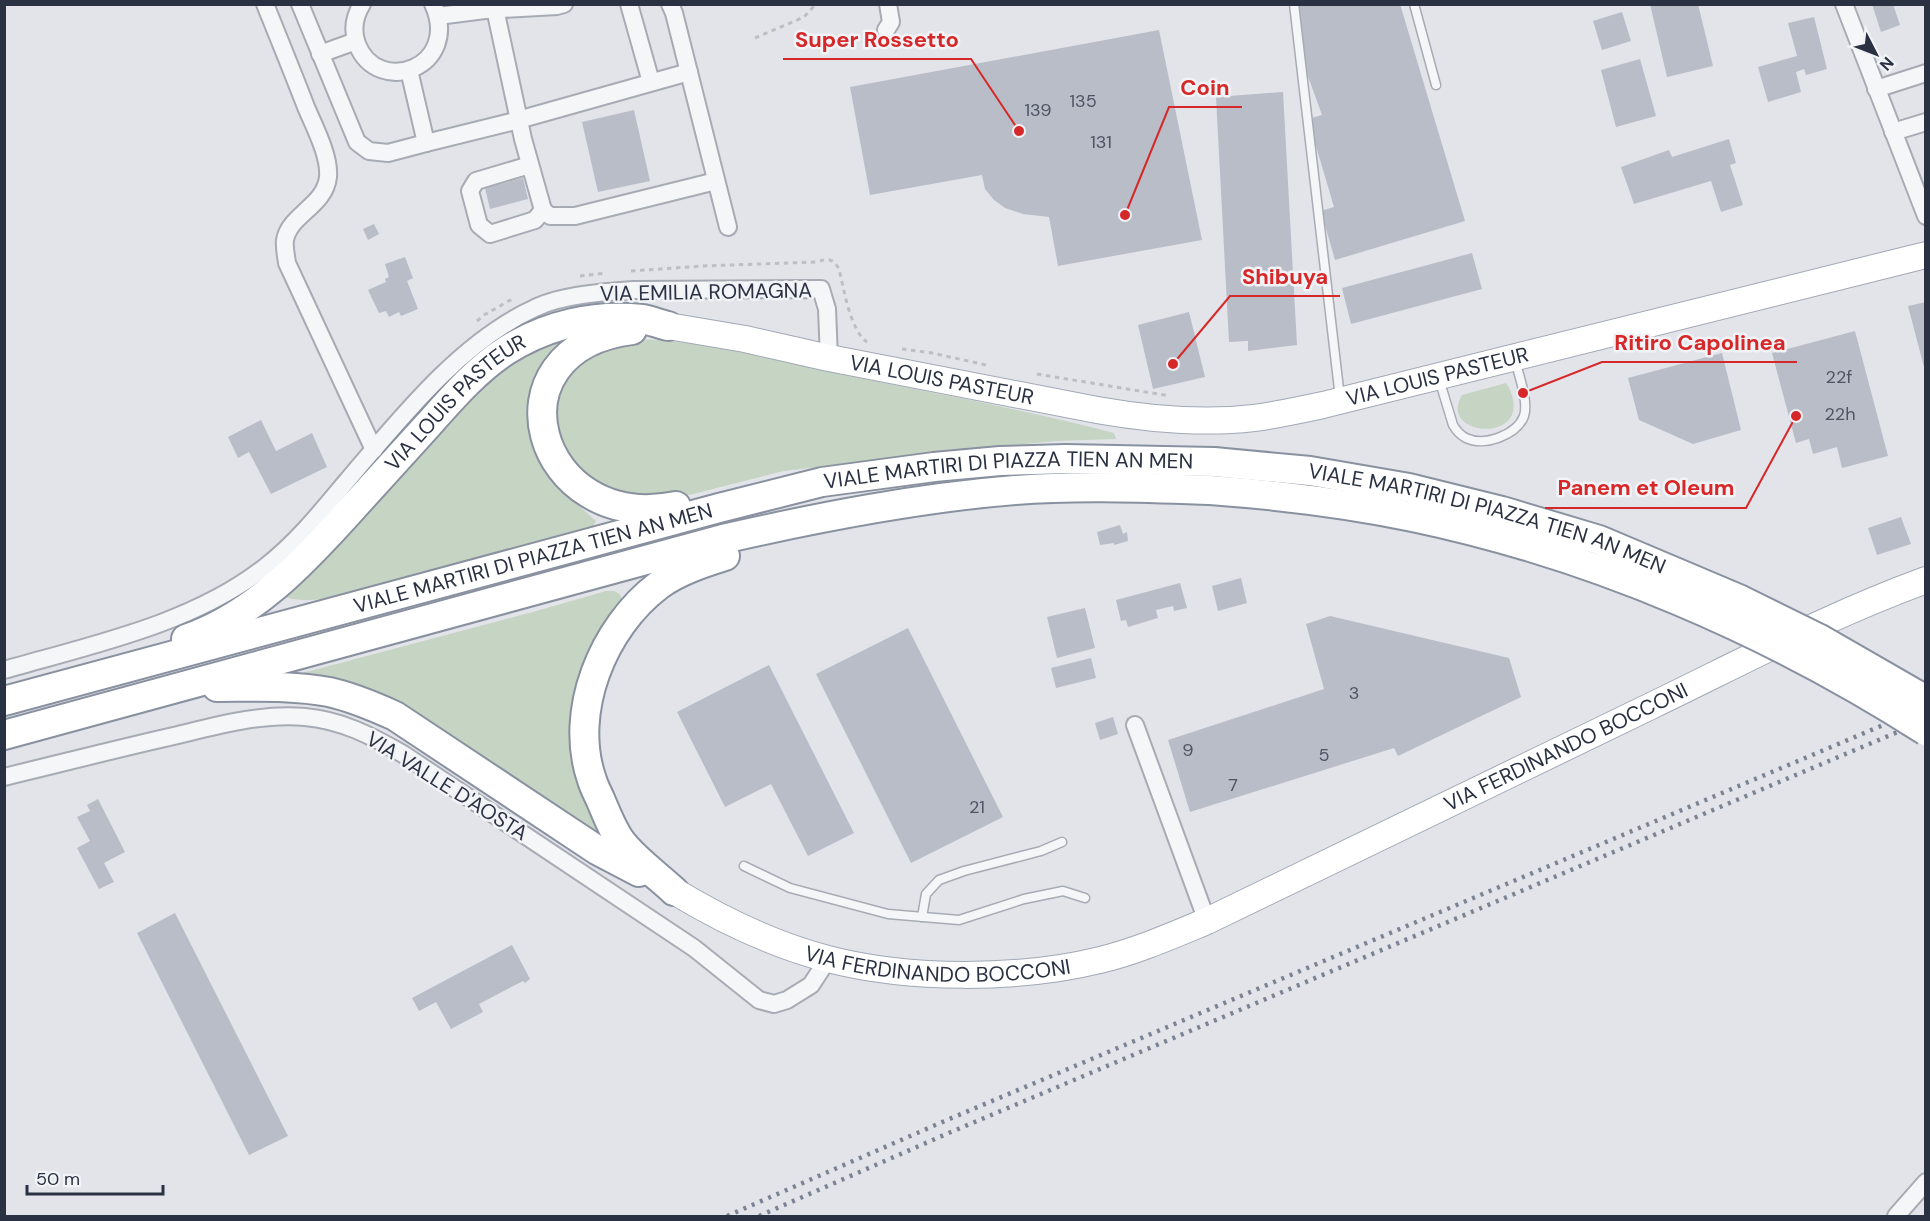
<svg xmlns="http://www.w3.org/2000/svg" width="1930" height="1221" font-family="'DM Sans',sans-serif">
<rect width="100%" height="100%" fill="#e2e4ea"/>
<g fill="#c6d4c3">
<path d="M578 331 549 366 556 479 579 506 596 521 590 531 334 597C316 600 298 603 280 595L445 421 512 359Z"/>
<path d="M628 339C697 338 773 360 840 374 932 393 1023 409 1114 433L1116 439 1056 441 954 451 784 471 693 494 644 504 575 472 550 424 570 367Z"/>
<path d="M1506 383C1510 388 1512 394 1513 400 1522 443 1438 435 1462 395Z"/>
<path d="M606 591H614L620 594 623 602 581 684 616 848 304 677V672L310 671 533 612Z"/>
</g>
<g fill="#b9bdc7">
<path d="M1297 4H1400L1465 221 1335 260 1321 211 1334 207 1308 119 1322 115 1302 60Z"/>
<path d="M1650 4H1698L1713 66 1667 77Z"/>
<path d="M1872 4H1893L1900 25 1881 32Z"/>
<path d="M1622 12 1631 41 1602 50 1593 21Z"/>
<path d="M1814 17 1827 69 1806 75 1804 69 1796 72 1801 92 1768 102 1758 67 1797 56 1788 23Z"/>
<path d="M1159 30 1202 240 1058 266 1049 217 1023 214 1005 208 994 200 985 189 982 175 870 195 850 87Z"/>
<path d="M1640 59 1656 116 1616 127 1601 70Z"/>
<path d="M1283 92 1297 345 1248 351V341L1229 342 1216 97Z"/>
<path d="M634 110 650 181 598 192 582 122Z"/>
<path d="M1729 139 1736 163 1730 165 1743 205 1721 212 1711 181 1634 204 1621 167 1669 150 1672 157Z"/>
<path d="M523 178 528 199 490 209 485 188Z"/>
<path d="M374 224 379 234 368 240 363 229Z"/>
<path d="M1472 253 1482 289 1351 324 1342 288Z"/>
<path d="M405 257 413 278 407 281 418 309 401 316 399 312 389 317 386 311 379 313 368 290 386 282 385 279 389 277 385 264Z"/>
<path d="M1926 302V371H1925L1908 306Z"/>
<path d="M1189 312 1205 377 1153 389 1138 325Z"/>
<path d="M1855 331 1888 456 1842 468 1837 447 1813 454 1809 439 1796 443 1772 353Z"/>
<path d="M1722 353 1741 430 1693 444 1639 420 1628 378Z"/>
<path d="M261 420 276 451 312 433 327 467 271 494 249 452 238 458 228 437Z"/>
<path d="M1901 517 1911 544 1877 555 1868 528Z"/>
<path d="M1120 525 1123 534 1127 532 1128 541 1114 545V543L1100 545 1097 532Z"/>
<path d="M1241 578 1247 603 1218 611 1212 586Z"/>
<path d="M1180 583 1187 608 1174 611 1173 606 1156 610 1158 618 1128 627 1126 620 1121 621 1116 600Z"/>
<path d="M1085 608 1095 648 1057 658 1047 617Z"/>
<path d="M1330 616 1509 658 1521 697 1398 756 1394 748 1190 812 1168 740 1324 689 1306 624Z"/>
<path d="M908 628 1003 817 911 863 816 674Z"/>
<path d="M1091 658 1096 678 1056 688 1051 668Z"/>
<path d="M769 665 854 833 808 856 771 784 725 807 677 712Z"/>
<path d="M1113 717 1118 734 1100 740 1095 723Z"/>
<path d="M98 799 125 852 104 863 114 882 99 889 77 848 90 841 77 817 90 811 87 805Z"/>
<path d="M175 913 288 1136 249 1155 137 933Z"/>
<path d="M512 945 530 979 525 983 523 981 479 1004 483 1012 451 1029 436 1002 419 1011 412 998Z"/>
</g>
<g fill="none" stroke-linecap="round" stroke-linejoin="round">
<g stroke="#a7abb4" stroke-width="11">
<g id="lane">
<path d="M1294 4 1340 398"/>
<path d="M1414 4 1436 85"/>
<path d="M1439 379 1453 425C1456 430 1460 435 1466 438 1484 447 1517 435 1524 416 1529 401 1518 374 1515 359"/>
<path d="M744 866 790 888 888 914 959 920 1024 899 1063 891 1085 898"/>
<path d="M922 917 926 894 939 880 964 871 1041 851 1062 842"/>
</g>
</g>
<g stroke="#a7abb4" stroke-width="20">
<g id="street">
<path d="M265 4C279 39 293 73 306 107 314 126 330 156 328 177 325 206 289 215 285 240 284 247 286 255 287 263L374 450"/>
<path d="M300 4 357 142 369 151 388 153 426 143"/>
<path d="M362 4C354 17 352 30 357 44 378 98 462 67 433 4"/>
<path d="M494 4 523 139 543 210 550 216H575L716 181"/>
<path d="M629 4 651 82"/>
<path d="M670 4 674 13 728 227"/>
<path d="M1844 4 1926 216"/>
<path d="M438 16 485 10 557 6 564 4"/>
<path d="M886 30 891 22 888 4"/>
<path d="M320 54 356 41"/>
<path d="M409 70 426 143 511 122 689 72"/>
<path d="M1876 89 1926 73"/>
<path d="M1893 132 1926 122"/>
<path d="M530 165 476 181 470 191 479 225 490 234 535 220 543 210"/>
<path d="M4 670C91 645 193 624 265 567 296 543 321 512 346 482 399 420 460 342 535 308 561 295 604 292 633 290L821 289 827 309 829 358"/>
<path d="M1135 725 1207 921"/>
<path d="M4 777C62 763 120 748 178 735 219 725 263 713 305 717 341 720 372 736 403 754L694 948 759 1000 774 1004 787 1000 811 985 828 959"/>
<path d="M1896 1216 1926 1182"/>
</g>
</g>
<g stroke="#a1a8b6" stroke-width="28">
<g id="primary">
<path id="s1" d="M668 326 745 339 829 358 1097 410C1148 419 1203 424 1254 418 1277 415 1300 410 1323 405L1926 255"/>
<path id="s2" d="M674 891C722 920 774 945 828 959 909 980 1019 980 1100 960 1137 951 1171 936 1207 921 1355 849 1504 777 1653 705 1744 661 1830 615 1926 580"/>
</g>
</g>
<g stroke="#8991a0" stroke-width="32">
<g id="highway">
<path d="M632 330C482 349 536 535 676 506"/>
<path id="s3" d="M186 639C254 615 302 564 349 512 375 483 402 454 428 425 452 398 477 369 507 350 547 325 594 314 642 319 650 320 659 324 668 326"/>
<path d="M217 687C254 687 292 685 329 692 352 697 373 706 395 716L597 850 639 872"/>
<path id="s4" d="M4 701 719 508 822 482 934 467 1000 461 1066 459 1214 462"/>
<path d="M4 735 723 539C819 517 916 498 1015 490 1080 485 1145 488 1210 490"/>
<path d="M674 891C658 876 638 862 624 845 614 834 607 815 601 801 598 794 594 787 592 780 568 712 603 627 659 585 678 571 703 563 725 556"/>
</g>
</g>
<g stroke="#bcbfc5" stroke-width="3" stroke-dasharray="4.5 4.5" stroke-linecap="butt">
<path d="M755 38 804 17 816 4"/>
<path d="M631 271 703 266 816 262C828 259 832 257 839 269 844 289 850 330 867 342"/>
<path d="M580 276 606 273"/>
<path d="M477 321 484 315 514 298"/>
<path d="M902 349 932 353 986 365"/>
<path d="M1037 374 1170 396"/>
</g>
<use href="#lane" stroke="#f5f6f8" stroke-width="8"/>
<use href="#street" stroke="#f5f6f8" stroke-width="16"/>
<use href="#primary" stroke="#fff" stroke-width="26"/>
<use href="#highway" stroke="#fff" stroke-width="28"/>
<g stroke="#7b8393" stroke-width="4.5" stroke-dasharray="3 6" stroke-linecap="butt">
<path d="M727 1216 947 1120 1926 707"/>
<path d="M759 1216 951 1132 1926 720"/>
</g>
<g stroke="#8991a0" stroke-width="32" stroke-linecap="butt">
<g id="highway-bridge">
<path id="s5" d="M1214 462 1310 471 1409 488 1502 511 1599 540 1741 600 1818 638 1926 700"/>
<path d="M1210 490C1278 495 1346 503 1413 517 1594 555 1770 631 1926 731"/>
</g>
</g>
<use href="#highway-bridge" stroke="#fff" stroke-width="28"/>
</g>
<g text-anchor="middle" stroke-width="5" stroke-linejoin="round" paint-order="stroke">
<g font-size="18" fill="#4e5463">
<text x="1083" y="107">135</text>
<text x="1038" y="116">139</text>
<text x="1101" y="148">131</text>
<text x="1839" y="383">22f</text>
<text x="1840" y="420">22h</text>
<text x="1354" y="699">3</text>
<text x="1188" y="756">9</text>
<text x="1324" y="761">5</text>
<text x="1233" y="791">7</text>
<text x="977" y="813">21</text>
</g>
<g font-size="21" fill="#2a3142" stroke="#f2f3f7">
<text transform="translate(706 292) rotate(-1)" y="7">VIA EMILIA ROMAGNA</text>
<text dy="7" stroke="none"><textPath href="#s1" startOffset="783">VIA LOUIS PASTEUR</textPath></text>
<text dy="7" stroke="none"><textPath href="#s1" startOffset="279">VIA LOUIS PASTEUR</textPath></text>
<text dy="7" stroke="none"><textPath href="#s3" startOffset="362">VIA LOUIS PASTEUR</textPath></text>
<text dy="7" stroke="none"><textPath href="#s4" startOffset="1034">VIALE MARTIRI DI PIAZZA TIEN AN MEN</textPath></text>
<text dy="7" stroke="none"><textPath href="#s5" startOffset="280">VIALE MARTIRI DI PIAZZA TIEN AN MEN</textPath></text>
<text dy="7" stroke="none"><textPath href="#s4" startOffset="548">VIALE MARTIRI DI PIAZZA TIEN AN MEN</textPath></text>
<text dy="7" stroke="none"><textPath href="#s2" startOffset="956">VIA FERDINANDO BOCCONI</textPath></text>
<text transform="translate(447 786) rotate(32)" y="7">VIA VALLE D'AOSTA</text>
<text dy="7" stroke="none"><textPath href="#s2" startOffset="279">VIA FERDINANDO BOCCONI</textPath></text>
</g>
</g>
<path fill="none" stroke="#d62828" stroke-width="2" d="M1019 131L971 59H783M1125 215L1169 107H1242M1173 364L1230 296H1340M1523 393L1602 362H1797M1796 416L1746 508H1545"/>
<g fill="#d62828" stroke="#f2f3f7" stroke-width="2">
<circle cx="1019" cy="131" r="6"/>
<circle cx="1125" cy="215" r="6"/>
<circle cx="1173" cy="364" r="6"/>
<circle cx="1523" cy="393" r="6"/>
<circle cx="1796" cy="416" r="6"/>
</g>
<g font-size="22" text-anchor="middle" font-weight="bold" fill="#d62828" stroke="#f2f3f7" stroke-width="5" stroke-linejoin="round" paint-order="stroke">
<text x="877" y="47">Super Rossetto</text>
<text x="1205" y="95">Coin</text>
<text x="1285" y="284">Shibuya</text>
<text x="1700" y="350">Ritiro Capolinea</text>
<text x="1646" y="495">Panem et Oleum</text>
</g>
<rect width="1930" height="1221" fill="none" stroke="#2a3142" stroke-width="12"/>
<g transform="translate(1876 54) rotate(132)" stroke="#f2f3f7" stroke-width="4.5" paint-order="stroke">
<path d="M0-4.5L10 22L0 15L-10 22Z" fill="#2a3142"/>
<text y="-9" font-size="16" font-weight="bold" text-anchor="middle" fill="#2a3142">N</text>
</g>
<path d="M27 1185v9h136v-9" fill="none" stroke="#2a3142" stroke-width="3"/>
<text x="36" y="1185" font-size="18" fill="#2a3142" stroke="#f2f3f7" stroke-width="4.5" paint-order="stroke">50 m</text>
</svg>
